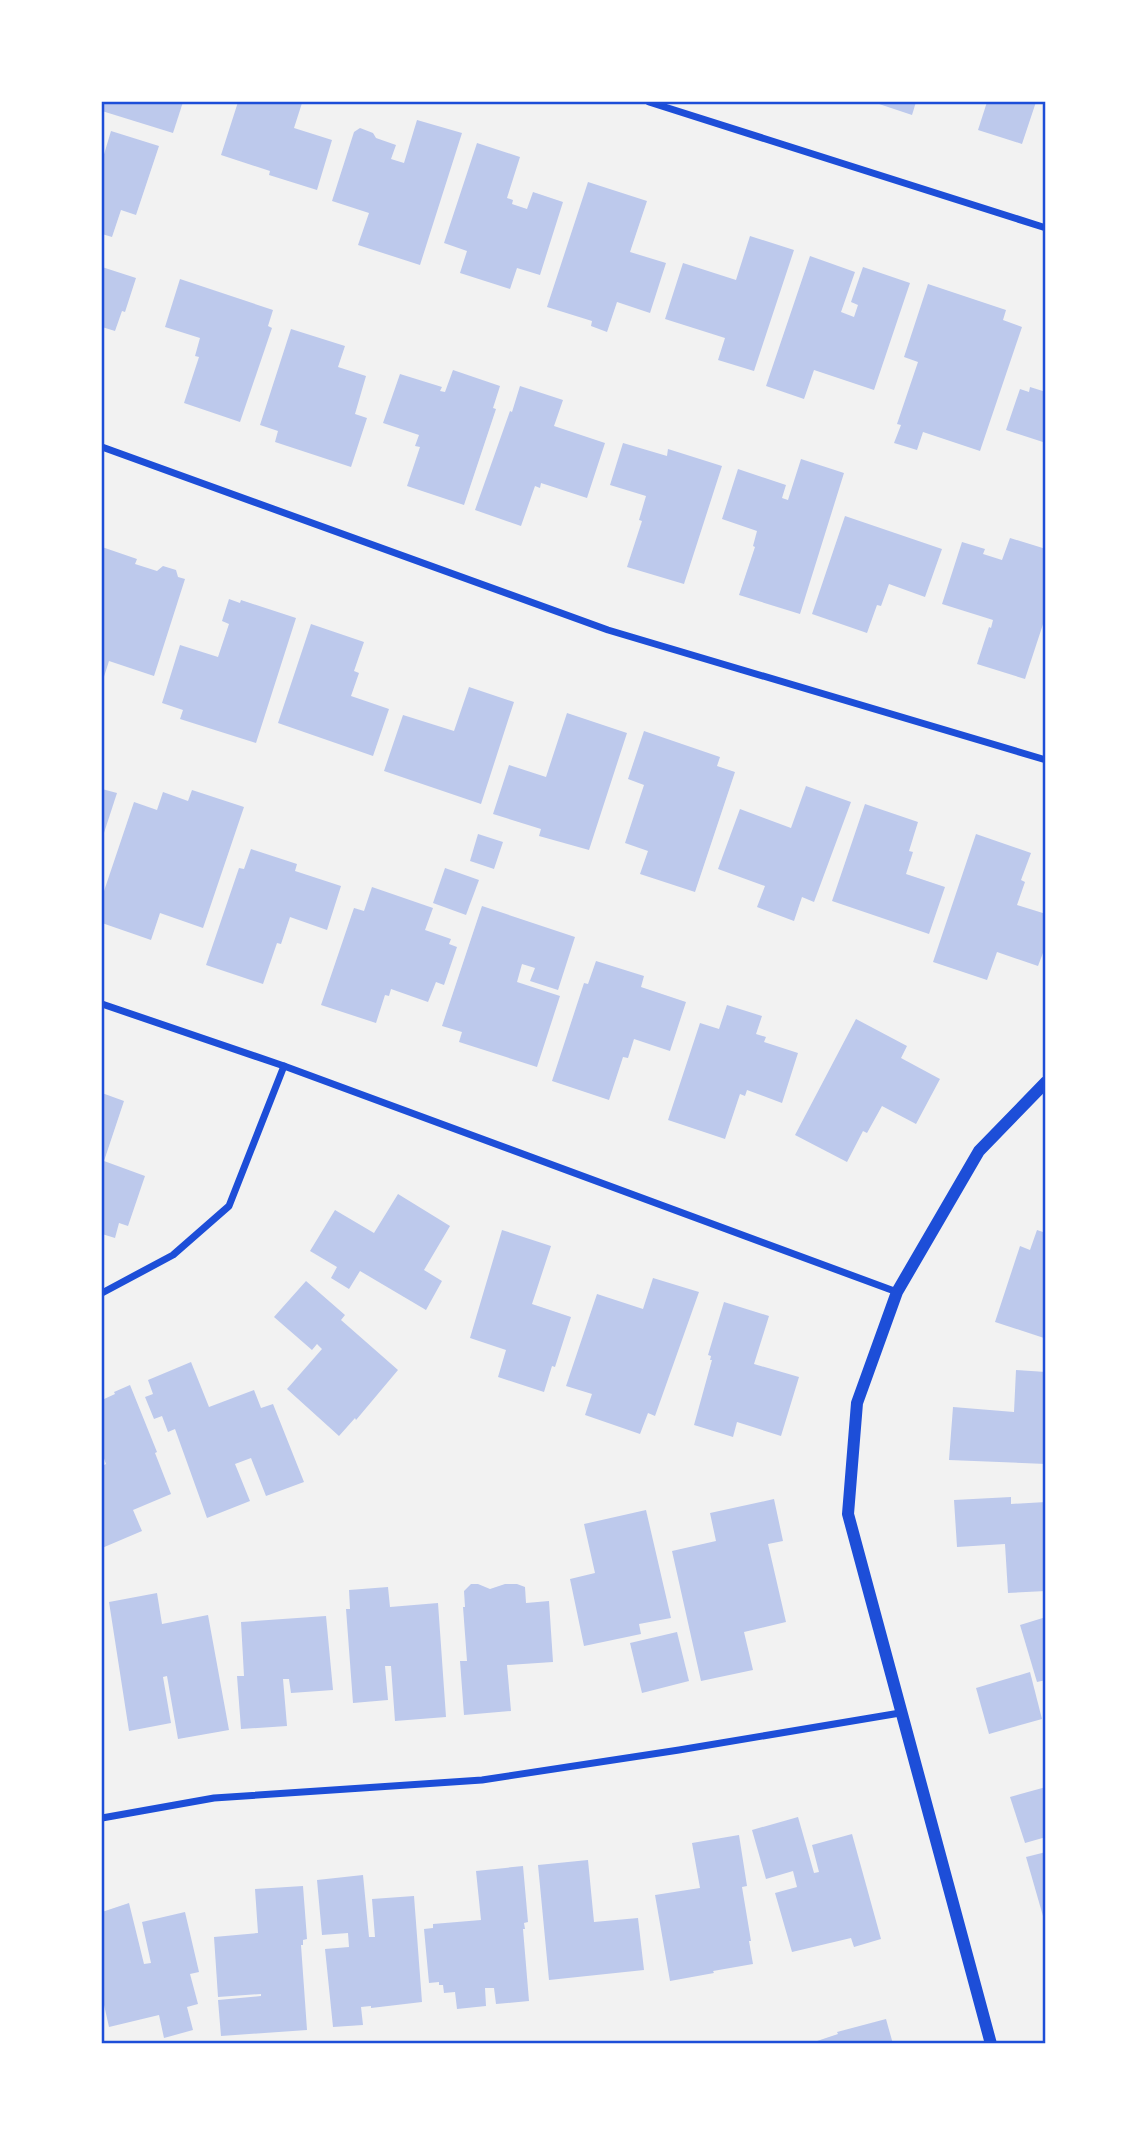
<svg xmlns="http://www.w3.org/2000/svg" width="1147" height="2145" font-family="'Noto Sans',sans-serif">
<rect width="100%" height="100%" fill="#f2f2f2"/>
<g fill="#bdc9ec">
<path d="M102 102H183L173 133 102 111Z"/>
<path d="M238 102 302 103 294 128 332 140 317 190 269 175 270 171 221 155Z"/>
<path d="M873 102H916L912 115Z"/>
<path d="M987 102H1036L1022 144 978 130Z"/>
<path d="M417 120 462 133 420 265 358 245 369 213 332 201 354 132 360 128 373 133 376 138 396 145 391 159 404 163Z"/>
<path d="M111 131 159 146 136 215 121 210 112 237 102 234V161Z"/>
<path d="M477 143 520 157 507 198 513 200 512 204 527 209 533 192 563 202 540 275 517 268 510 289 460 273 467 251 444 243Z"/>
<path d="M588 182 647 201 630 252 666 263 650 313 617 302 607 332 591 326 592 321 547 307Z"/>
<path d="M750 236 794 250 754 371 718 360 725 338 665 319 683 263 736 280Z"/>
<path d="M810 256 855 272 841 312 854 317 858 305 851 302 863 267 910 283 874 390 814 370 804 399 766 386Z"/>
<path d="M102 267 136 278 125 312 122 311 115 331 102 327Z"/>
<path d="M180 279 273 310 268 326 272 328 240 422 184 403 199 357 195 356 200 338 165 327Z"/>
<path d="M928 284 1006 310 1003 320 1022 327 980 451 923 432 917 450 894 443 901 425 897 424 918 362 904 357Z"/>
<path d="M291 329 345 346 338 367 366 376 355 414 367 418 351 467 275 442 278 431 260 425Z"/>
<path d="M453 370 500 386 493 408 496 409 464 505 407 486 420 447 415 446 419 435 383 423 400 374 442 387 440 391 445 392Z"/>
<path d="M520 386 563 400 554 426 605 443 587 498 541 483 540 488 535 486 521 526 475 510 510 411 512 412Z"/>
<path d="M1030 387 1046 392V443L1006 430 1020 389 1029 392Z"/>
<path d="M623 443 667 456 668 449 722 466 684 584 627 567 642 521 639 520 646 496 610 485Z"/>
<path d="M801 459 844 473 800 614 739 595 755 547 753 546 757 531 722 519 738 469 786 485 782 498 788 500Z"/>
<path d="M845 516 942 549 925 597 889 584 881 606 877 605 867 633 812 614Z"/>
<path d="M1010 538 1046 549V615L1025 679 977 664 989 627 991 628 993 620 942 604 962 542 985 549 983 554 1002 560Z"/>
<path d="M102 547 137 559 135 564 157 571 163 566 176 570 178 577 185 579 154 676 109 661 102 683Z"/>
<path d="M229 599 240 603 241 600 296 618 256 743 180 719 183 710 162 703 180 645 218 657 229 624 222 621Z"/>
<path d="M311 624 364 642 354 671 359 673 351 696 389 709 373 756 278 723Z"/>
<path d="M469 687 514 702 481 804 384 771 403 715 454 731Z"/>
<path d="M567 713 627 733 589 850 539 836 541 829 493 814 509 765 546 777Z"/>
<path d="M644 731 720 757 717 766 735 772 695 892 640 874 648 851 625 843 644 785 628 779Z"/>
<path d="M806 786 851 802 814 902 802 897 794 921 757 907 765 886 718 869 740 809 791 828Z"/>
<path d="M102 789 117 793 102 839Z"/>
<path d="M192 790 244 807 203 928 160 913 151 940 102 923V897L134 802 157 810 163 792 188 801Z"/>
<path d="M865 804 918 822 909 851 913 852 906 874 945 887 929 934 832 901Z"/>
<path d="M478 834 503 842 494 869 470 861Z"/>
<path d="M976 834 1031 853 1021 880 1025 882 1017 905 1046 914V945L1038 966 997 952 987 980 933 962Z"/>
<path d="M251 849 297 864 295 871 341 886 327 930 290 917 281 944 277 943 263 984 206 965 239 868 244 869Z"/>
<path d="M445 868 479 880 466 915 433 903Z"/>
<path d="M372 887 433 908 425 930 451 939 449 944 457 947 444 985 436 982 428 1002 391 989 389 996 385 995 376 1023 321 1005 354 908 364 911Z"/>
<path d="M482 906 575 937 558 990 530 981 535 968 522 964 517 982 560 996 537 1067 459 1042 462 1032 442 1026Z"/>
<path d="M596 961 644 976 641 987 686 1002 670 1051 634 1039 628 1058 623 1057 609 1100 552 1081 584 983 588 984Z"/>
<path d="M727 1005 762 1016 756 1034 766 1037 764 1042 798 1053 782 1103 747 1090 745 1096 740 1094 725 1139 668 1120 700 1023 719 1029Z"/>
<path d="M856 1019 907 1046 901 1058 940 1079 916 1124 882 1106 867 1133 863 1131 847 1162 795 1135Z"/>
<path d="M102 1093 124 1101 104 1161 145 1176 128 1226 119 1223 115 1238 102 1234Z"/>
<path d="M398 1194 450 1226 424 1270 442 1281 426 1310 360 1271 349 1289 331 1278 337 1267 310 1251 335 1210 374 1233Z"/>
<path d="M502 1230 551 1246 532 1304 571 1317 555 1367 552 1366 544 1392 498 1377 506 1350 470 1338Z"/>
<path d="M1037 1230 1046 1233V1333L1044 1338 995 1322 1020 1246 1030 1250Z"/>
<path d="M653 1278 699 1292 655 1416 648 1413 640 1434 585 1415 592 1394 566 1386 597 1294 643 1309Z"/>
<path d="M306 1281 345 1315 341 1320 398 1370 356 1420 355 1418 339 1436 287 1389 322 1349 317 1344 312 1350 274 1317Z"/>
<path d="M724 1302 769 1316 754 1364 799 1377 781 1436 737 1422 733 1437 694 1425 712 1360H710L711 1356 708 1355Z"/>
<path d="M191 1362 209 1407 254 1390 261 1408 273 1404 304 1482 266 1496 251 1458 235 1464 250 1501 207 1518 175 1429 168 1432 162 1416 154 1419 145 1397 153 1394 148 1380Z"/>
<path d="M1016 1370 1046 1372V1464L949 1460 953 1407 1014 1412Z"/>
<path d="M130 1385 157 1452 155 1453 171 1494 133 1510 142 1531 102 1548V1466L106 1464 102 1453V1400L115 1394 114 1392Z"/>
<path d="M1011 1497V1504L1046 1502V1591L1008 1593 1005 1544 957 1547 954 1500Z"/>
<path d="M774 1499 783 1541 768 1544 786 1622 744 1632 753 1670 701 1681 672 1551 716 1541 710 1513Z"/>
<path d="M646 1510 671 1618 639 1624 641 1634 584 1646 570 1579 595 1573 584 1524Z"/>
<path d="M471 1584H478L490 1589 505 1584H517L525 1587 526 1603 549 1601 553 1662 507 1665 511 1711 464 1715 460 1661H467L463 1607H465L464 1591Z"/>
<path d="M388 1587 390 1607 438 1603 446 1717 395 1721 391 1666H385L388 1700 353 1703 346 1609H350L349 1590Z"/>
<path d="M157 1593 162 1624 208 1615 229 1730 178 1739 167 1676 163 1677 171 1723 129 1731 109 1602Z"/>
<path d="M326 1616 333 1690 291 1693 289 1679H283L287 1726 241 1729 237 1676H244L241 1622Z"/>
<path d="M1046 1617V1680L1037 1682 1020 1625Z"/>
<path d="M677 1632 689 1681 642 1693 630 1643Z"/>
<path d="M1030 1672 1042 1719 989 1734 976 1688Z"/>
<path d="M1046 1787V1837L1025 1843 1010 1797Z"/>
<path d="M798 1817 814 1873 819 1872 812 1845 852 1834 881 1939 854 1947 851 1938 792 1952 775 1893 797 1887 793 1871 766 1879 752 1830Z"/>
<path d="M739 1835 747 1886 742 1887 751 1941H749L753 1964 713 1971 714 1973 670 1981 655 1895 700 1888 692 1843Z"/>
<path d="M1046 1852V1923H1045L1026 1857Z"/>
<path d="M588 1860 594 1922 638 1918 644 1970 549 1980 538 1865Z"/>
<path d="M523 1866 528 1922 524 1923 525 1929H523L529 2001 496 2004 494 1988H485L486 2006 457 2009 455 1992 444 1993 443 1985H439V1982L429 1983 424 1929 433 1928V1924L481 1920 476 1871Z"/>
<path d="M363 1875 369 1937H375L372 1899 414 1896 422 2002 371 2008V2006L361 2007 363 2025 333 2027 325 1949 349 1947 348 1933 322 1935 317 1880Z"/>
<path d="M303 1886 307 1939 303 1940V1945H301L307 2030 221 2036 218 2000 261 1996V1994L218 1997 214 1937 258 1933 255 1889Z"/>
<path d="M129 1903 144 1964 151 1963 142 1922 185 1912 199 1972 190 1974 198 2004 187 2007 193 2030 164 2038 159 2015 109 2027 102 1996V1912Z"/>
<path d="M886 2019 893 2044H808L838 2034 837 2032Z"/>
</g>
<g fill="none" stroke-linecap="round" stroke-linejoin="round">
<g stroke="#1d4ed8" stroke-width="7">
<path d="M649 102 1046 228"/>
<path d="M102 447 608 630 1046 760"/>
<path d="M102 1004 284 1066 897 1292"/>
<path d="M102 1293 173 1255 229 1206 284 1066"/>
<path d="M102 1818 214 1798 482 1780 679 1750 900 1713"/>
</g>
<path stroke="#1d4ed8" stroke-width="12" d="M991 2044 848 1514 857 1403 897 1292 979 1151 1046 1082"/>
</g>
<rect width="1147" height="2145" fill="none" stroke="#ffffff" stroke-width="206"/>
<rect x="103" y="103" width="941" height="1939" fill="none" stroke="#1d4ed8" stroke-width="2.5"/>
</svg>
